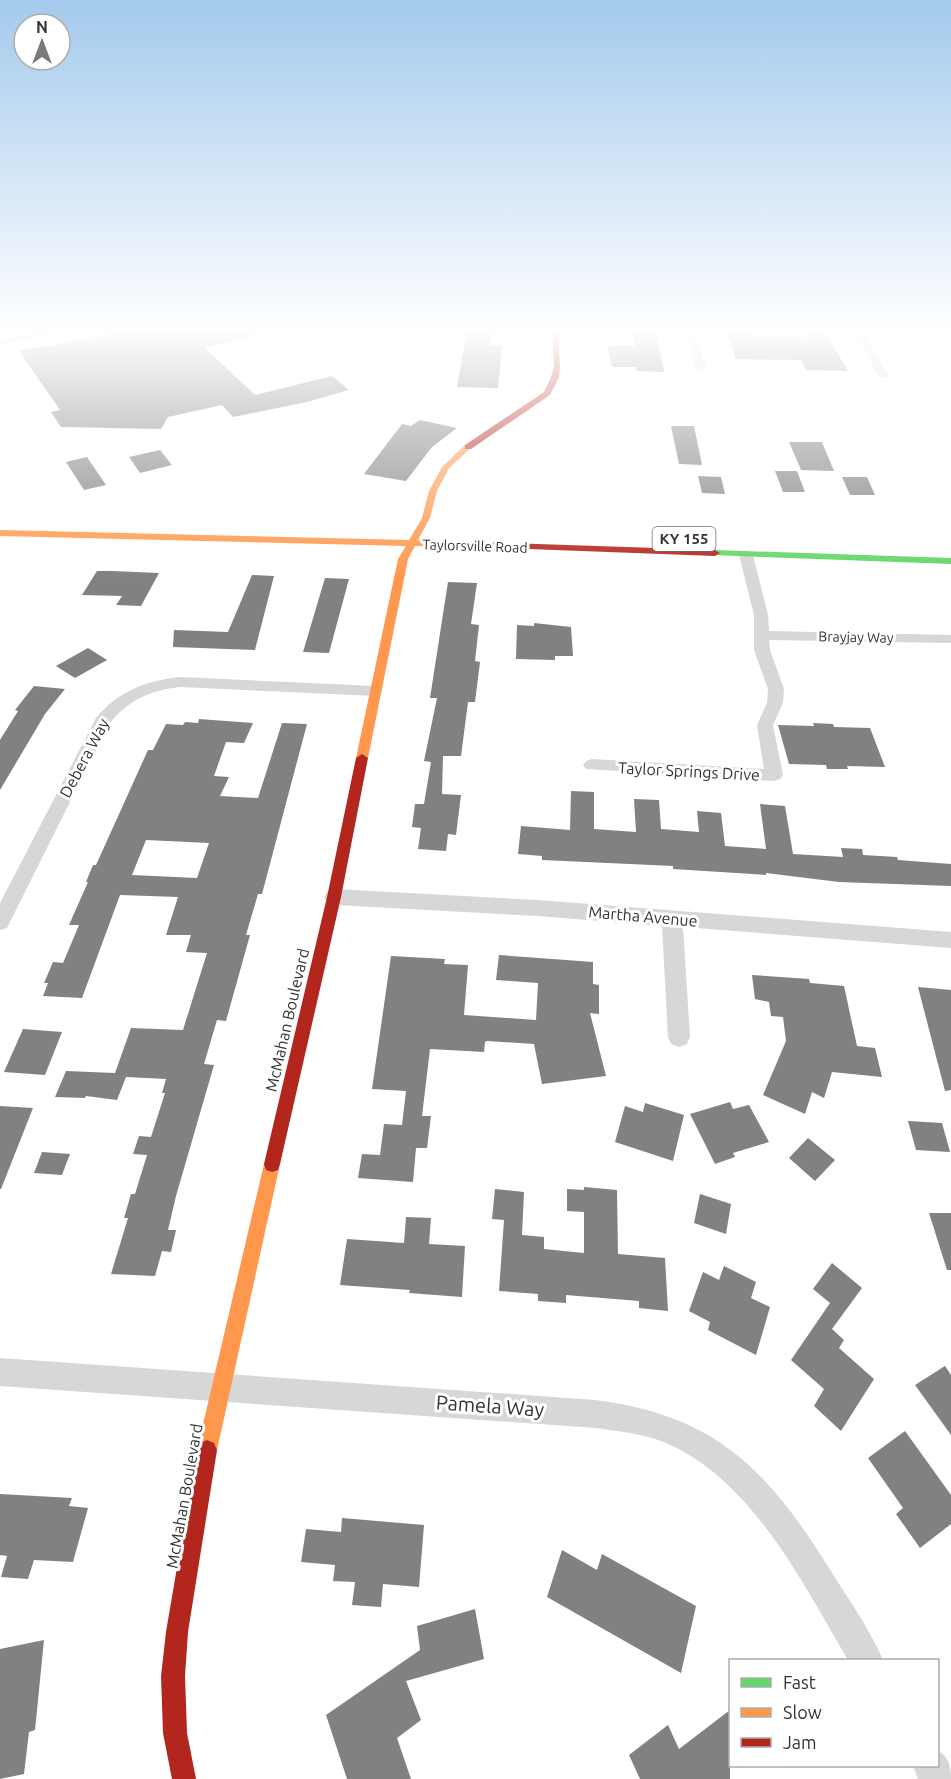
<svg xmlns="http://www.w3.org/2000/svg" width="951" height="1779" font-family="Ubuntu,sans-serif">
<rect width="100%" height="100%" fill="#fff"/>
<g fill="#818181" fill-rule="evenodd">
<path d="M138 329H253L254 336 205 348 255 395 332 376 349 390 307 402 233 417 222 405 168 417 161 429 61 427 51 412 60 410 19 351Z"/>
<path d="M467 329H492L490 345H502L498 388 457 387Z"/>
<path d="M633 329 656 331 664 372 636 371 637 367H612L607 346H635Z"/>
<path d="M804 329 824 330 848 371 806 370 801 360 736 359 727 333 808 338Z"/>
<path d="M420 420 457 428 432 447 406 481 364 474 402 424 411 426Z"/>
<path d="M671 426H694L702 465 679 464Z"/>
<path d="M789 442H822L834 471 801 470Z"/>
<path d="M160 450 172 465 140 473 129 457Z"/>
<path d="M87 457 106 485 84 490 66 462Z"/>
<path d="M775 471H797L805 492H783Z"/>
<path d="M698 476 721 477 725 494 702 493Z"/>
<path d="M842 477H867L875 495H850Z"/>
<path d="M97 571H112L159 573 141 606 116 605 122 596 82 595Z"/>
<path d="M252 575 274 576 255 650 173 647 174 630 228 632Z"/>
<path d="M325 578 349 579 329 653 303 652Z"/>
<path d="M448 582 477 583 471 624 479 625 475 661 480 662 475 702H468L461 756H443L442 794 461 795 456 835 448 834 446 851 418 849 421 828 412 827 415 804H424L431 762 424 761 437 698H430Z"/>
<path d="M534 623 571 627 573 656H555V660L516 659 517 625 534 626Z"/>
<path d="M88 648 107 660 75 678 56 666Z"/>
<path d="M34 686 65 689 45 714 0 790V740L18 711 15 710Z"/>
<path d="M199 719 253 723 244 743 226 742 214 776 229 777 220 796 258 798 282 723 307 724 262 894H258L246 935H250L226 1021 217 1020 204 1064 214 1065 176 1196 168 1230H176L171 1252 162 1251 155 1276 111 1274 128 1218H124L131 1194H135L147 1155 133 1154 139 1136 151 1137 165 1093H162L166 1079 126 1077 117 1100 86 1096 85 1098 55 1097 66 1071 115 1073 131 1028 183 1030 207 953 186 952 191 935H166L178 897 120 895 82 998 43 996 48 983H44L53 962 63 963 79 925H69L88 882H86L93 865H96L148 750H153L166 724 183 725 185 722 198 723ZM146 840 209 843 197 878 132 875Z"/>
<path d="M813 723 833 724 834 727 870 728 885 767 847 766 848 769H827L826 765 789 764 778 725 814 726Z"/>
<path d="M571 791 594 792V829L636 832 634 799 659 800 661 829 699 832 697 811 721 813 725 846 766 849 760 804 785 806 793 854 843 857 841 848 862 849 863 855 897 857 898 860 951 864V886L839 882 766 873V875L673 869V866L542 860V856L518 854 521 826 570 830Z"/>
<path d="M499 955 593 962V984L599 985V1014L590 1013 606 1076 542 1084 534 1044 487 1041 485 1042 484 1052 430 1049 422 1116H431L427 1148H416L413 1182 358 1178 362 1154 380 1155 384 1124 402 1125 406 1091 372 1089 391 956 445 959 444 964 468 965 464 1015 536 1020 538 983 496 980Z"/>
<path d="M752 975 809 979 810 983 844 986 857 1046 875 1048 882 1077 832 1072 824 1098 812 1092 805 1114 763 1095 786 1041 783 1017 771 1016 769 1002 755 999Z"/>
<path d="M918 987 951 990V1090L945 1091Z"/>
<path d="M23 1029 62 1032 45 1075 4 1072Z"/>
<path d="M730 1102 733 1109 749 1105 769 1142 733 1153 735 1157 715 1164 690 1114Z"/>
<path d="M645 1103 684 1115 673 1161 615 1142 625 1106 643 1112Z"/>
<path d="M0 1106 33 1108 1 1189H0Z"/>
<path d="M908 1121 942 1123 950 1152 916 1150Z"/>
<path d="M808 1138 835 1160 815 1181 789 1158Z"/>
<path d="M42 1152 70 1154 62 1175 34 1173Z"/>
<path d="M584 1187 617 1190 618 1254 665 1258 668 1311 639 1308V1301L566 1295V1303L538 1301V1294L499 1291 504 1220 492 1219 495 1189 524 1192 522 1235 544 1237V1249L584 1253V1212L567 1211V1189L584 1190Z"/>
<path d="M700 1194 731 1204 726 1234 694 1223Z"/>
<path d="M929 1213H951V1270H947Z"/>
<path d="M406 1217 431 1218 429 1244 465 1246 462 1297 409 1293 410 1290 340 1285 347 1239 404 1243Z"/>
<path d="M832 1263 862 1288 832 1329 844 1340 839 1348 874 1379 841 1431 814 1406 824 1389 791 1360 830 1303 813 1289Z"/>
<path d="M724 1266 756 1282 751 1298 770 1307 756 1355 708 1330 710 1322 689 1311 703 1272 719 1280Z"/>
<path d="M945 1366 951 1375V1435L915 1385Z"/>
<path d="M905 1431 951 1495V1524L920 1548 896 1514 903 1508 868 1458Z"/>
<path d="M0 1494 72 1498 69 1506 88 1508 73 1562 34 1560 28 1579 1 1577 7 1556 0 1555Z"/>
<path d="M342 1518 424 1525 419 1587 383 1584 381 1607 352 1605 355 1582 333 1581 335 1565 301 1562 306 1529 341 1532Z"/>
<path d="M562 1550 597 1570 602 1554 696 1606 681 1673 547 1597Z"/>
<path d="M475 1609 484 1659 406 1681 421 1720 397 1738 411 1779H347L326 1715 420 1650 417 1626Z"/>
<path d="M44 1640 35 1730 29 1732 24 1774 0 1779V1649Z"/>
<path d="M730 1710V1779H640L629 1755 668 1725 679 1749Z"/>
</g>
<g fill="none" stroke-linecap="round" stroke-linejoin="round">
<g fill="#d7d7d7" fill-rule="evenodd">
<path d="M685 329H695L706 368 705 370 696 368Z"/>
<path d="M852 329H862L888 375 887 377H879Z"/>
<path d="M746 551 753 555 768 615 769 631 951 635V643L769 640 770 650 784 689 783 703 773 725 783 775 780 779 774 781 586 769 583 765 586 761 592 759 764 769 757 725 767 703 768 689 754 650V615L739 555Z"/>
<path d="M180 677 375 686 383 691 375 696 180 687C151 690 128 700 109 724L7 928 0 930V903L96 718C118 691 146 681 180 677Z"/>
<path d="M334 889 538 900 951 932V948L683 927 690 1037 687 1044 679 1047 671 1044 668 1037 662 926 538 916 334 905 327 902 324 897 327 892Z"/>
<path d="M0 1358 595 1400C717 1415 770 1472 832 1573 850 1601 870 1630 883 1660H848C802 1582 749 1473 658 1440 638 1433 616 1431 595 1428L0 1386Z"/>
<path d="M938 1751C949 1756 951 1768 951 1779H918L913 1766H938Z"/>
</g>
<path fill="#63d668" fill-rule="evenodd" d="M715 550 951 558V564L712 555 710 553Z"/>
<g fill="#ff974d" fill-rule="evenodd">
<path d="M57 329H70L0 345V341Z"/>
<path d="M465 445 472 447 449 468 437 491 430 518 418 540 452 541 457 544 452 547 415 546 408 559 368 758 362 762 356 758 398 559 406 546 0 536V530L409 540 422 518 429 491 442 467Z"/>
<path d="M272 1156 278 1158 280 1164 217 1450 214 1457 207 1460 200 1457 197 1450 264 1164 266 1158Z"/>
</g>
<g fill="#b3261e" fill-rule="evenodd">
<path d="M552 329H558L560 366 559 377 550 395 471 449H465V445L544 392 551 377 554 366Z"/>
<path d="M452 541 715 550 720 553 715 556 449 546 447 544Z"/>
<path d="M362 754 368 758 341 897 280 1164 278 1170 272 1172 266 1170 264 1164 327 897 356 758Z"/>
<path d="M207 1440 214 1443 217 1450 188 1632 185 1676 187 1733 196 1779H172L163 1733 161 1676 166 1632 197 1450 200 1443Z"/>
</g>
</g>
<linearGradient id="sky" x2="0" y2="1"><stop stop-color="#a3caec"/><stop offset="0.57" stop-color="#fff"/><stop offset="1" stop-color="#fff" stop-opacity="0"/></linearGradient>
<rect width="951" height="578" fill="url(#sky)"/>
<g text-anchor="middle" stroke-width="6" stroke-linejoin="round" paint-order="stroke">
<g font-size="14" fill="#333" stroke="#fff">
<text transform="translate(475 546) rotate(2)" y="5">Taylorsville Road</text>
<text transform="translate(856 637) rotate(1)" y="5">Brayjay Way</text>
</g>
<rect fill="#fff" stroke="#707070" stroke-width="1.5" x="652.5" y="527" width="63" height="24" rx="4.5"/>
<g font-size="15" font-weight="bold" fill="#333">
<text x="684" y="544">KY 155</text>
</g>
<g font-size="16" fill="#333" stroke="#fff">
<text transform="translate(84 758) rotate(-62)" y="6">Debera Way</text>
<text transform="translate(689 771) rotate(3)" y="6">Taylor Springs Drive</text>
<text transform="translate(643 916) rotate(5)" y="6">Martha Avenue</text>
<text transform="translate(287 1020) rotate(-77)" y="6">McMahan Boulevard</text>
<text transform="translate(184 1496) rotate(-80)" y="6">McMahan Boulevard</text>
</g>
<g font-size="20" fill="#333" stroke="#fff">
<text transform="translate(490 1406) rotate(4)" y="7">Pamela Way</text>
</g>
</g>
<rect x="729" y="1659" width="210" height="108" fill="#ffffff" stroke="#adadad" stroke-width="1.5"/>
<rect x="741" y="1678" width="30" height="9" fill="#63d668" stroke="#adadad" stroke-width="1.5"/>
<text x="783" y="1689" font-size="18" fill="#333333">Fast</text>
<rect x="741" y="1708" width="30" height="9" fill="#ff974d" stroke="#adadad" stroke-width="1.5"/>
<text x="783" y="1719" font-size="18" fill="#333333">Slow</text>
<rect x="741" y="1738" width="30" height="9" fill="#b3261e" stroke="#adadad" stroke-width="1.5"/>
<text x="783" y="1749" font-size="18" fill="#333333">Jam</text>
<g transform="translate(42 42)"><circle r="28" fill="#ffffff" stroke="#adadad" stroke-width="1.5"/>
<path d="M0-4.5L10 22L0 15L-10 22Z" fill="#7a7a7a"/>
<text y="-9" font-size="16" font-weight="bold" text-anchor="middle" fill="#333333">N</text>
</g>
</svg>
